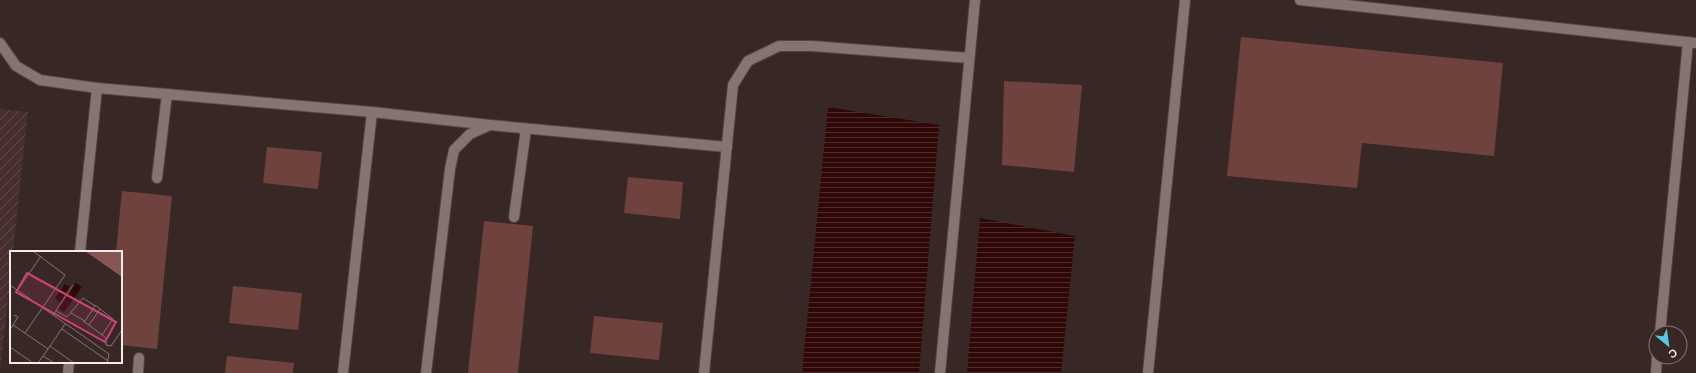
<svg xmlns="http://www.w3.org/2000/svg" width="1696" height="373" font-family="Barlow,sans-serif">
<defs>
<pattern id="industrial-furrows" width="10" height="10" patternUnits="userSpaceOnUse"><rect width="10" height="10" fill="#462f2d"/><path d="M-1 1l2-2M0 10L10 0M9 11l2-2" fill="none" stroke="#614d4c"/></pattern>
<pattern id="water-rules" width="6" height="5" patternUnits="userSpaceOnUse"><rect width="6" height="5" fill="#2f0707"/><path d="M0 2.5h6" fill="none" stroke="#4e2b2b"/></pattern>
</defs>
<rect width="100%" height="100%" fill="#372725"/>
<path fill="url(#industrial-furrows)" d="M0 109 28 112 13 252H11V272L0 373Z"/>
<g fill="url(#water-rules)">
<path d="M828 107 939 125 919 373H802Z"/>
<path d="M980 218 1075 236 1061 373H967Z"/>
</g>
<g fill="#70423e">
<path d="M1241 37 1503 63 1494 156 1362 143 1357 188 1227 176Z"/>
<path d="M1004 81 1082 85 1074 172 1002 165Z"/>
<path d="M267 147 322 152 318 189 263 183Z"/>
<path d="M628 177 683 182 680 219 624 213Z"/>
<path d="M122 191 172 196 157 349 121 345V252H116Z"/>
<path d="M484 221 533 226 518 373H468Z"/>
<path d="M233 286 302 293 298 330 229 323Z"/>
<path d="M594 316 663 323 659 360 590 353Z"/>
<path d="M227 356 294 363 293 373H225Z"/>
</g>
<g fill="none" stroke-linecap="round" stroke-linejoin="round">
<g stroke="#524543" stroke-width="12">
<g id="lane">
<path d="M1300 0 1696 43"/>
<path d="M0 43 16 66 40 80 97 88"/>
<path d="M157 178 167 94"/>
<path d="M514 217 526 129"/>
<path d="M80 252 97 88 372 112"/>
<path d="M1660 333 1688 42"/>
<path d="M68 373 69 362"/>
<path d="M138 373 139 358"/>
<path d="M343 373 372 112 490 125"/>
<path d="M426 373 450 169 454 150 470 134 490 125 727 147"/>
<path d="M704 373 733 85 748 61 779 46H812L969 58"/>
<path d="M940 373 975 0"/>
<path d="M1148 373 1185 0"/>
<path d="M1656 373 1657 357"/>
</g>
</g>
<use href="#lane" stroke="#877471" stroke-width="10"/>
</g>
<g transform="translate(10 251)">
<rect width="112" height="112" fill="#372725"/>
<path d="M75 0H112V26Z" fill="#865752"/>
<path d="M66 32 72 36 54 61 49 57ZM55 33 59 36 50 51 45 47Z" fill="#2f0707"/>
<path fill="none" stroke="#847674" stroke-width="1" d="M0 34 99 103 97 112M7 40 31 5M46 60 57 66 73 47 85 55 75 70 61 62M43 64 63 34M73 70 79 74 90 58 85 54M3 74 8 66 4 64M79 74 92 84 103 68 90 58M52 78 98 110M0 79 3 74 38 98 40 95 64 112M15 82 55 24 23 0M92 84 96 87V94L101 95 112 79M40 95 55 73M0 96 23 112M33 105 44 112M28 112 38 98"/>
<path fill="#cd4278" fill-opacity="0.15" stroke="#cd4278" stroke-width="2" d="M17 22 106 71 95 91 6 41Z"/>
<rect width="112" height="112" fill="none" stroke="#f7eceb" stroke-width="2"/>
</g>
<g transform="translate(1668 345) rotate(151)"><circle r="19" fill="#372725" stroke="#847674"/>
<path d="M0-3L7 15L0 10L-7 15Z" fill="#57c9e2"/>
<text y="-6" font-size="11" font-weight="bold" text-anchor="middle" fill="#f7eceb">С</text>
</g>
</svg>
